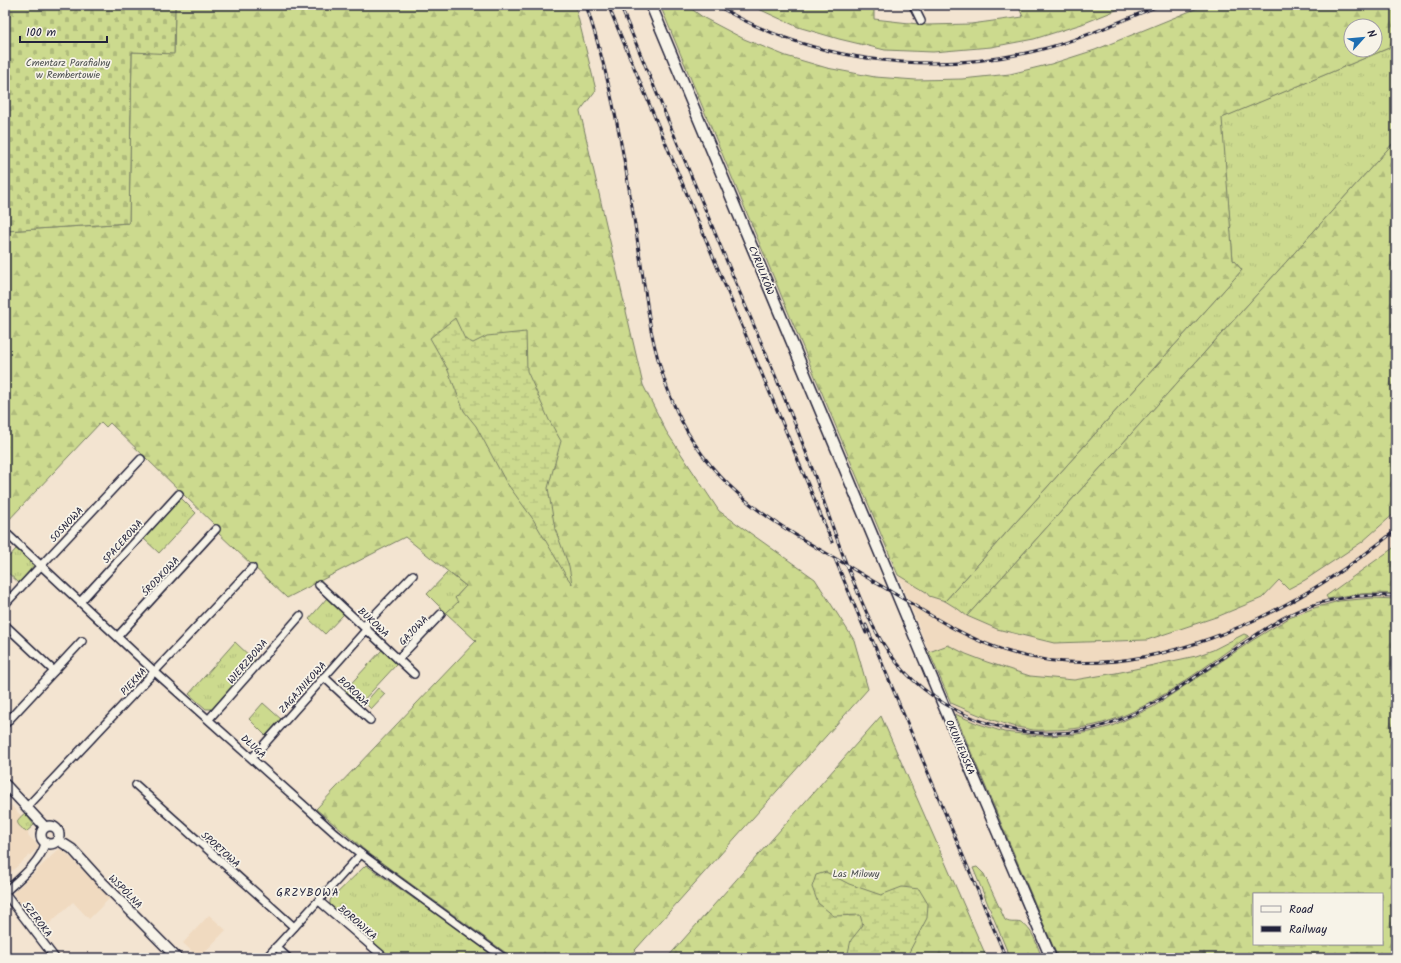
<svg xmlns="http://www.w3.org/2000/svg" width="1401" height="963" font-family="Kalam,sans-serif">
<defs>
<pattern id="grass-tufts" width="24" height="20" patternUnits="userSpaceOnUse"><rect width="24" height="20" fill="#ccda8e"/><path d="M3 7l-1-3M5 7V3M7 7l1-3M15 17l-1-3M17 17v-4M19 17l1-3" fill="none" stroke="#afbb7b"/></pattern>
<pattern id="forest-firs" width="22" height="20" patternUnits="userSpaceOnUse"><rect width="22" height="20" fill="#ccda8e"/><path d="M5 1l3.5 6h-7zM16 11l3.5 6h-7z" fill="#afbb7b"/></pattern>
<pattern id="wetland-marsh" width="20" height="14" patternUnits="userSpaceOnUse"><rect width="20" height="14" fill="#ccda8e"/><path d="M1 5h8M5 5V1M11 12h8M15 12V8" fill="none" stroke="#afbb7b"/></pattern>
<pattern id="cemetery-stones" width="16" height="16" patternUnits="userSpaceOnUse"><rect width="16" height="16" fill="#ccda8e"/><path d="M2 7V4a2 2 0 0 1 4 0v3zM10 15v-3a2 2 0 0 1 4 0v3z" fill="#afbb7b"/></pattern>
</defs>
<rect width="100%" height="100%" fill="#f3e4d1"/>
<filter id="ink" filterUnits="userSpaceOnUse"><feTurbulence type="fractalNoise" baseFrequency=".025" numOctaves="2"/><feDisplacementMap in="SourceGraphic" scale="8" xChannelSelector="R" yChannelSelector="G"/><feConvolveMatrix kernelMatrix="1 2 1 2 8 2 1 2 1" color-interpolation-filters="sRGB"/></filter>
<g filter="url(#ink)">
<g fill="#f0dac0">
<path d="M1396 512V546L1326 596 1328 599 1352 594 1382 593 1396 594V599L1373 598 1339 601 1314 608 1289 618 1253 640 1153 707 1112 726 1090 732 1069 735 1040 736 1005 732 976 723 955 714 951 703 977 715 1030 730H1057L1081 728 1099 724 1114 720 1134 711 1152 701 1181 683 1248 636 1244 634 1213 650 1196 656 1116 673 1074 680 1030 676 987 662 966 654 949 645 929 652 898 575 926 592 929 596 945 601 958 609 967 616 997 629 1054 643 1147 640 1219 616 1262 598 1279 580 1362 542Z"/>
<path d="M5 799 29 824 28 835 38 845V848L5 877Z"/>
<path d="M59 849 64 851 110 898 89 919 73 902 41 931 13 893Z"/>
<path d="M209 915 226 930 199 958 183 943Z"/>
</g>
<g fill="url(#grass-tufts)" stroke="#777e64">
<path d="M1396 45V140L967 616 958 609 945 601 1242 270 1233 260 1221 118Z"/>
<path d="M180 497 196 513 159 553 143 538Z"/>
<path d="M17 548 35 564 19 583 5 570V561Z"/>
<path d="M448 572 466 586 455 598 459 602 446 613 427 594Z"/>
<path d="M327 598 344 614 325 634 309 619Z"/>
<path d="M235 642 255 661 212 709H206L189 694Z"/>
<path d="M382 650 397 664 359 705 344 691Z"/>
<path d="M263 703 282 720 267 737 249 719Z"/>
<path d="M25 813 34 825 26 832C16 823 14 822 25 813Z"/>
<path d="M366 865 417 901 419 900 496 958H392L362 935 330 906V900Z"/>
</g>
<g fill="url(#forest-firs)" stroke="#777e64" fill-rule="evenodd">
<path d="M175 5H575L596 90 580 111 643 385 666 431 719 511 815 579 854 640 868 689 628 958H513L367 852 316 809 476 641 446 613 458 602 455 598 466 586 405 537 287 598 217 532 219 531V529L110 423 106 427 101 422 5 524V231L129 223 132 52 174 53Z"/>
<path d="M660 5H686L704 18 744 39 786 56 827 68 875 77 916 80 962 79 1010 74 1051 64 1095 50 1205 5H1396V45L1222 118 1233 260 1242 270 945 601 929 596 926 592 898 575ZM1351 26H1375V50H1351Z"/>
<path d="M750 5H816L829 8 828 5H872L874 11V19L927 25 971 24 1023 17 1018 5H1129L1082 24 1034 39 991 47 933 52 885 50 839 39 798 27Z"/>
<path d="M1396 140V512L1362 542 1305 580 1288 589 1279 580 1262 598 1219 616 1147 640 1054 643 997 629 967 616Z"/>
<path d="M1396 546V594C1372 592 1351 594 1328 599L1326 596Z"/>
<path d="M1373 598 1396 599V958H1058L955 714 976 723 1004 732 1040 736 1069 735 1090 732 1112 726 1153 707 1253 640 1289 618 1314 608 1339 601ZM1254 894H1382V944H1254Z"/>
<path d="M1244 634 1249 636C1208 664 1161 702 1115 719 1094 727 1071 730 1049 730 1043 730 1035 731 1028 729 1001 725 976 714 951 703L929 652 948 645 966 654 987 662 1030 676 1074 680 1116 673 1196 656 1213 650Z"/>
<path d="M881 716 987 958H667Z"/>
<path d="M977 867 984 874 1005 920C1011 924 1015 921 1021 923 1033 928 1037 946 1042 958H1010L973 868Z"/>
</g>
<g fill="url(#wetland-marsh)" stroke="#777e64">
<path d="M455 318 465 339 473 343 487 336 526 332 527 371 549 420 561 441 548 488 555 529 569 566 572 584 565 574 533 519 506 482 476 426 464 411 447 368 430 338Z"/>
<path d="M826 872 849 884 881 895 902 887 919 889 928 904 927 918 906 958H850L848 953 851 940 863 925 860 915 834 916 818 903 812 887 816 875Z"/>
</g>
<path fill="url(#cemetery-stones)" stroke="#777e64" d="M5 5H175L174 54 132 52 129 223 5 231Z"/>
<path fill="#ccda8e" stroke="#777e64" d="M378 688 385 694 371 709 365 703Z"/>
<g fill="none" stroke-linecap="round" stroke-linejoin="round">
<g stroke="#22223b" stroke-width="10">
<g id="minor">
<path d="M913 5 921 21"/>
<path d="M5 532 155 672 337 835 361 854 504 958"/>
<path d="M319 585 414 674"/>
<path d="M81 601 179 494"/>
<path d="M5 604 141 459"/>
<path d="M5 625 54 671"/>
<path d="M364 626 413 575"/>
<path d="M118 636 216 529"/>
<path d="M398 659 441 614"/>
<path d="M324 677 370 720"/>
<path d="M209 719 300 616"/>
<path d="M5 724 82 641"/>
<path d="M252 758 367 629"/>
<path d="M136 785 294 927"/>
<path d="M27 807 252 568"/>
<path d="M5 892C19 879 41 862 45 843"/>
<path d="M5 893 55 958"/>
<path d="M319 901 385 958"/>
<path d="M276 947 288 958"/>
<path d="M266 958 361 854"/>
</g>
</g>
<g stroke="#22223b" stroke-width="12">
<g id="tertiary">
<path d="M5 784 45 827"/>
<circle cx="50" cy="835" r="9"/>
<path d="M58 840 72 849 101 881 177 958"/>
</g>
</g>
<g stroke="#22223b" stroke-width="13">
<path id="secondary" d="M651 5 942 702 1051 958"/>
</g>
<use href="#minor" stroke="#f7f3e8" stroke-width="7"/>
<use href="#tertiary" stroke="#f7f3e8" stroke-width="9"/>
<use href="#secondary" stroke="#f7f3e8" stroke-width="10"/>
<g stroke="#22223b" stroke-width="3">
<g id="rail">
<path d="M586 5C621 110 634 221 651 330 667 407 696 465 761 512 786 530 813 546 840 561 864 576 888 590 912 604 941 622 970 639 1003 650 1138 694 1293 614 1396 530"/>
<path d="M608 5 832 542"/>
<path d="M620 5C660 101 700 197 740 293 762 344 784 395 804 447 821 490 834 535 852 578 866 613 879 645 905 672 951 720 1021 742 1086 730 1145 718 1198 674 1247 641 1265 629 1282 617 1302 609 1332 597 1364 594 1396 596"/>
<path d="M716 5C811 62 928 76 1035 51 1078 41 1119 22 1160 5"/>
<path d="M835 559 866 633"/>
<path d="M866 625 1006 958"/>
</g>
</g>
<use href="#rail" stroke="#f7f3e8" stroke-width="1.5" stroke-dasharray="4.5" stroke-linecap="butt"/>
</g>
</g>
<g text-anchor="middle" stroke-width="3.5" stroke-linejoin="round" paint-order="stroke">
<g font-size="10" fill="#4c5050" stroke="#f7f3e8">
<text x="68" y="66">Cmentarz Parafialny<tspan x="68" dy="12">w Rembertowie</tspan></text>
<text x="856" y="877">Las Milowy</text>
</g>
<g font-size="10" fill="#22223b" stroke="#f7f3e8">
<text transform="translate(762 270) rotate(68)" y="4">CYRULIKÓW</text>
<text transform="translate(66 524) rotate(-47)" y="4">SOSNOWA</text>
<text transform="translate(122 541) rotate(-48)" y="4">SPACEROWA</text>
<text transform="translate(160 576) rotate(-47)" y="4">ŚRODKOWA</text>
<text transform="translate(374 622) rotate(43)" y="4">BUKOWA</text>
<text transform="translate(413 630) rotate(-46)" y="4">GAJOWA</text>
<text transform="translate(247 661) rotate(-49)" y="4">WIERZBOWA</text>
<text transform="translate(133 681) rotate(-47)" y="4">PIĘKNA</text>
<text transform="translate(302 687) rotate(-48)" y="4">ZAGAJNIKOWA</text>
<text transform="translate(354 691) rotate(43)" y="4">BOROWA</text>
<text transform="translate(254 746) rotate(42)" y="4">DŁUGA</text>
<text transform="translate(961 747) rotate(67)" y="4">OKUNIEWSKA</text>
<text transform="translate(221 849) rotate(42)" y="4">SPORTOWA</text>
<text transform="translate(126 891) rotate(45)" y="4">WSPÓLNA</text>
<text transform="translate(38 919) rotate(53)" y="4">SZEROKA</text>
<text transform="translate(358 922) rotate(41)" y="4">BOROWIKA</text>
</g>
<g font-size="11" letter-spacing="1" fill="#22223b" stroke="#f7f3e8">
<text x="308" y="896">GRZYBOWA</text>
</g>
</g>
<rect width="1401" height="963" fill="none" stroke="#f7f3e8" stroke-width="20"/>
<rect x="10" y="10" width="1381" height="943" fill="none" stroke="#22223b" stroke-width="1.5" filter="url(#ink)"/>
<rect x="1253" y="893" width="130" height="52" fill="#f7f3e8" stroke="#a29fa3"/>
<rect x="1261" y="906" width="20" height="6" fill="#f7f3e8" stroke="#a29fa3"/>
<text x="1289" y="913" font-size="12" fill="#22223b">Road</text>
<rect x="1261" y="926" width="20" height="6" fill="#22223b" stroke="#a29fa3"/>
<text x="1289" y="933" font-size="12" fill="#22223b">Railway</text>
<g transform="translate(1363 38) rotate(63)"><circle r="19" fill="#f7f3e8" stroke="#a29fa3"/>
<path d="M0-3L7 15L0 10L-7 15Z" fill="#1f6fb2"/>
<text y="-6" font-size="11" font-weight="bold" text-anchor="middle" fill="#22223b">N</text>
</g>
<path d="M20 36v6h87v-6" fill="none" stroke="#22223b" stroke-width="2"/>
<text x="26" y="36" font-size="12" fill="#22223b" stroke="#f7f3e8" stroke-width="3" paint-order="stroke">100 m</text>
</svg>
